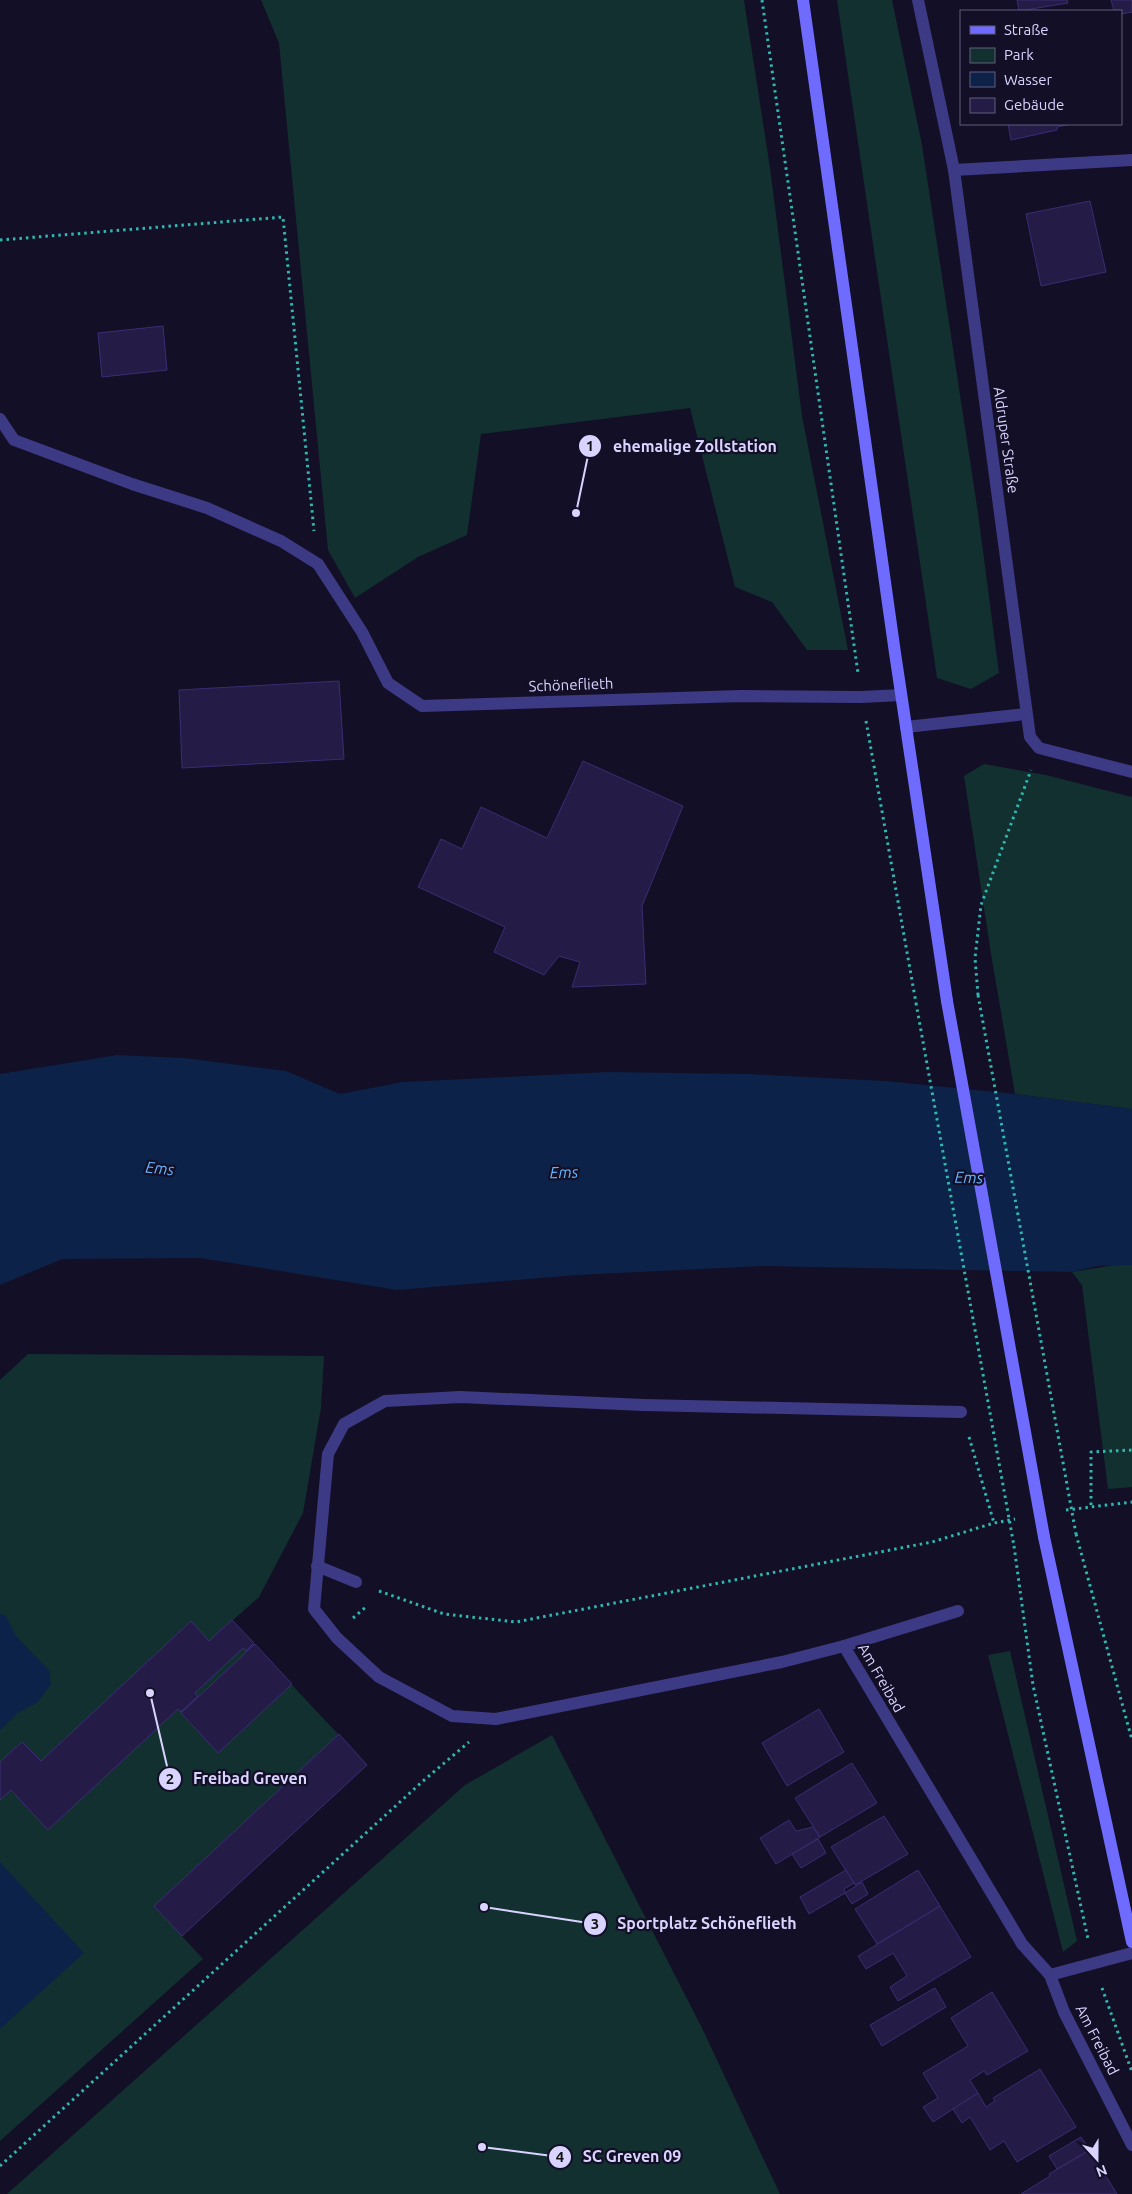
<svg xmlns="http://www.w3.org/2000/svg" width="1132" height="2194" font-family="Ubuntu,sans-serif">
<rect width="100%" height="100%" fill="#130f26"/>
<g fill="#12302f">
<path d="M261 0H744L770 168 802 416 848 650H807L772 602 735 587 690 408 481 434 467 535 418 557 355 598 328 550 279 43Z"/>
<path d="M837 0H892L922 145 978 513 999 673 971 689 937 678Z"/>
<path d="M984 764 1046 775 1132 797V1109L1015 1094 991 954 964 776Z"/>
<path d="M1121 1264 1132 1265V1487L1108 1489 1082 1285 1072 1272Z"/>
<path d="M28 1354 324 1356 321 1408 303 1513 259 1597 232 1621 367 1765 182 1936 203 1959 0 2141V1380Z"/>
<path d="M1010 1651 1077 1941 1063 1952 988 1655Z"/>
<path d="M552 1735 702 2028 780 2194H7L465 1785Z"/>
</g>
<g fill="#0c2248">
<path d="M117 1055 184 1058 286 1071 340 1094 403 1082 608 1072 749 1074 886 1081 1015 1094 1132 1109V1265L1098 1266 1072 1272 763 1266 577 1275 397 1290 200 1258 62 1259 0 1285V1074Z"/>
<path d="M0 1614 6 1616 16 1636 49 1670 51 1684 38 1702 18 1713 0 1730Z"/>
<path d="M0 1862 84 1953 0 2029Z"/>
</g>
<g fill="#241b47" stroke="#3b2d73">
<path d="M1017 0H1067L1068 3 1019 11Z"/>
<path d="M1111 0H1132V12L1121 14V11H1114Z"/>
<path d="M1008 124H1071L1057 127V130L1011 140Z"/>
<path d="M1090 201 1106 272 1041 286 1026 214Z"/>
<path d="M163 326 167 370 102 377 98 333Z"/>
<path d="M339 681 344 759 182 768 179 690Z"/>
<path d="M583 761 683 806 642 906 646 984 572 987 580 962 559 956 544 975 494 952 505 927 418 887 441 839 462 849 481 807 547 838Z"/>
<path d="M232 1620 254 1643 246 1651 243 1648 195 1693 198 1696 181 1712 178 1709 48 1830 11 1790 0 1800V1762L22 1742 41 1761 191 1621 209 1641Z"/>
<path d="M255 1644 292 1684 218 1753 181 1713Z"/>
<path d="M819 1709 844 1752 787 1786 762 1743Z"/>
<path d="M339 1734 367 1765 182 1936 154 1906Z"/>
<path d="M852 1763 877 1803 820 1837 795 1798Z"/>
<path d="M884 1816 908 1854 855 1885 831 1847Z"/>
<path d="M789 1820 796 1831 813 1827 820 1837 776 1864 760 1838Z"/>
<path d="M818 1839 826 1853 801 1868 792 1854Z"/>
<path d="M846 1870 854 1883 844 1889 845 1893 809 1914 800 1897Z"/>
<path d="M918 1870 940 1906 877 1944 855 1909Z"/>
<path d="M862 1882 868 1894 852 1904 845 1893Z"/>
<path d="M940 1906 971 1957 898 2001 890 1987 907 1976 893 1953 866 1969 858 1956Z"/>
<path d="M935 1988 946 2007 882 2046 870 2025Z"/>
<path d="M992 1992 1028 2051 987 2075 984 2071 970 2080 978 2093 933 2122 923 2107 938 2098 923 2073 968 2046 951 2018Z"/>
<path d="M1040 2069 1076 2127 1017 2162 1004 2141 990 2150 970 2117 962 2123 953 2109 978 2093 986 2107 995 2101 993 2098Z"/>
<path d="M1081 2137 1090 2150 1057 2169 1049 2156Z"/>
<path d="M1090 2150 1117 2194H1021L1050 2176 1049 2174Z"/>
</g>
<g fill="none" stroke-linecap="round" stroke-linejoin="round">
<g stroke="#2fb8b0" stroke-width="3" stroke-dasharray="2.5 4" stroke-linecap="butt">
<path d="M762 0 858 673"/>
<path d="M0 240 283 217 314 531"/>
<path d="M866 721 916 1003"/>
<path d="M978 995 975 958 981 905 1031 770"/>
<path d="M969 1437 994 1523"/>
<path d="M1091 1505V1452L1132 1450"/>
<path d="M1066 1510 1132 1502"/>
<path d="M1076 1534 1132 1740"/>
<path d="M1014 1546 1033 1685 1088 1939"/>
<path d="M379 1591 444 1614 516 1622 932 1542 994 1523 1015 1519"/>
<path d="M353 1618 367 1606"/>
<path d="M1102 1988 1132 2072"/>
<path d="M0 2166 423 1781 469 1742"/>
</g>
<g stroke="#3d3a85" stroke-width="12">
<path d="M0 419 14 440 132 484 207 508 281 541 318 564"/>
<path d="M961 1412 644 1405 460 1397 385 1401 344 1424 328 1454 314 1609 337 1638 379 1677 452 1716 496 1719 782 1662 844 1646 1022 1944 1050 1975 1132 1953"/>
<path d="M317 1566 356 1582"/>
<path d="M844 1646 958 1611"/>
<path d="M1050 1975 1064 2012 1132 2145"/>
</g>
<g stroke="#3d3a85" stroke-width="12">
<path d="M918 0 954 170 1030 737 1039 748 1132 772"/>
<path d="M954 170 1132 160"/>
<path d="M318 564 362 632 388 683 422 706 741 696 861 697 901 695"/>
<path d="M906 727 1026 714"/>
</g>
<g stroke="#6f6bff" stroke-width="12">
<path d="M803 0 895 653 947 1001"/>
<path d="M1044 1537 1132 1942"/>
</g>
<g stroke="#2fb8b0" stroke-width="3" stroke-dasharray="2.5 4" stroke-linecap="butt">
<path d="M978 995 1076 1534"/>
<path d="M916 1003 1014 1546"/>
</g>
<path stroke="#6f6bff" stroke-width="12" d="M947 1001 1044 1537"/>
</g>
<g text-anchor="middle" stroke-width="4.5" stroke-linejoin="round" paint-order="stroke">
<g font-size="15" fill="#d9d4ff" stroke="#130f26">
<text transform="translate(1006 440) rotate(82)" y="5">Aldruper Straße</text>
<text transform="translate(571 685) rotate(-2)" y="5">Schöneflieth</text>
<text transform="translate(881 1678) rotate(60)" y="5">Am Freibad</text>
<text transform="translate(1097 2040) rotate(63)" y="5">Am Freibad</text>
</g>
<g font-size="16" font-style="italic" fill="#62b6ff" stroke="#130f26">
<text transform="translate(160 1168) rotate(6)" y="6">Ems</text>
<text transform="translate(564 1172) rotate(-1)" y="6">Ems</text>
<text transform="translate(969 1177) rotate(1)" y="6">Ems</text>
</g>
</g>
<path fill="none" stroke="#d9d4ff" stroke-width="2" d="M576 513L590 446M150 1693L170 1779M484 1907L595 1924M482 2147L560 2157"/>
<g fill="#d9d4ff" stroke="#130f26" stroke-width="2">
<circle cx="576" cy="513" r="5"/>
<circle cx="150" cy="1693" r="5"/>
<circle cx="484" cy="1907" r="5"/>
<circle cx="482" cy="2147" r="5"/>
<circle cx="590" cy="446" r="12"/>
<circle cx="170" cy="1779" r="12"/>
<circle cx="595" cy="1924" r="12"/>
<circle cx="560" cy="2157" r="12"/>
</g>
<g font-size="15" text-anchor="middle" font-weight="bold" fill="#111">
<text x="590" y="451">1</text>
<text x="170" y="1784">2</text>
<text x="595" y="1929">3</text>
<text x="560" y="2162">4</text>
</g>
<g font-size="16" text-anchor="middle" font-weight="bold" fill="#d9d4ff" stroke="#130f26" stroke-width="4.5" stroke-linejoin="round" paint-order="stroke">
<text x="695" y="452">ehemalige Zollstation</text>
<text x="250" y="1784">Freibad Greven</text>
<text x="707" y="1929">Sportplatz Schöneflieth</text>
<text x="632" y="2162">SC Greven 09</text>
</g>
<rect x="960" y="10" width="162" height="115" fill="#130f26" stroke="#625e7d"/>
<rect x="970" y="26" width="25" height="8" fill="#6f6bff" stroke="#625e7d"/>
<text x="1004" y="35" font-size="15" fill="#d9d4ff">Straße</text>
<rect x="970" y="48" width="25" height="15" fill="#12302f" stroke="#625e7d"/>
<text x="1004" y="60" font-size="15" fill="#d9d4ff">Park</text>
<rect x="970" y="72" width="25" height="15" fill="#0c2248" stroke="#625e7d"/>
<text x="1004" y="85" font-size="15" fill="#d9d4ff">Wasser</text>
<rect x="970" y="98" width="25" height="15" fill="#241b47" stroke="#625e7d"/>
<text x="1004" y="110" font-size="15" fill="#d9d4ff">Gebäude</text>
<g transform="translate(1097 2159) rotate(159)" stroke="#130f26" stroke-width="4" paint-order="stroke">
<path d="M0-4L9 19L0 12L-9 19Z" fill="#d9d4ff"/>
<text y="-8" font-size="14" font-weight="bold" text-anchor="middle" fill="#d9d4ff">N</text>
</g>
</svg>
